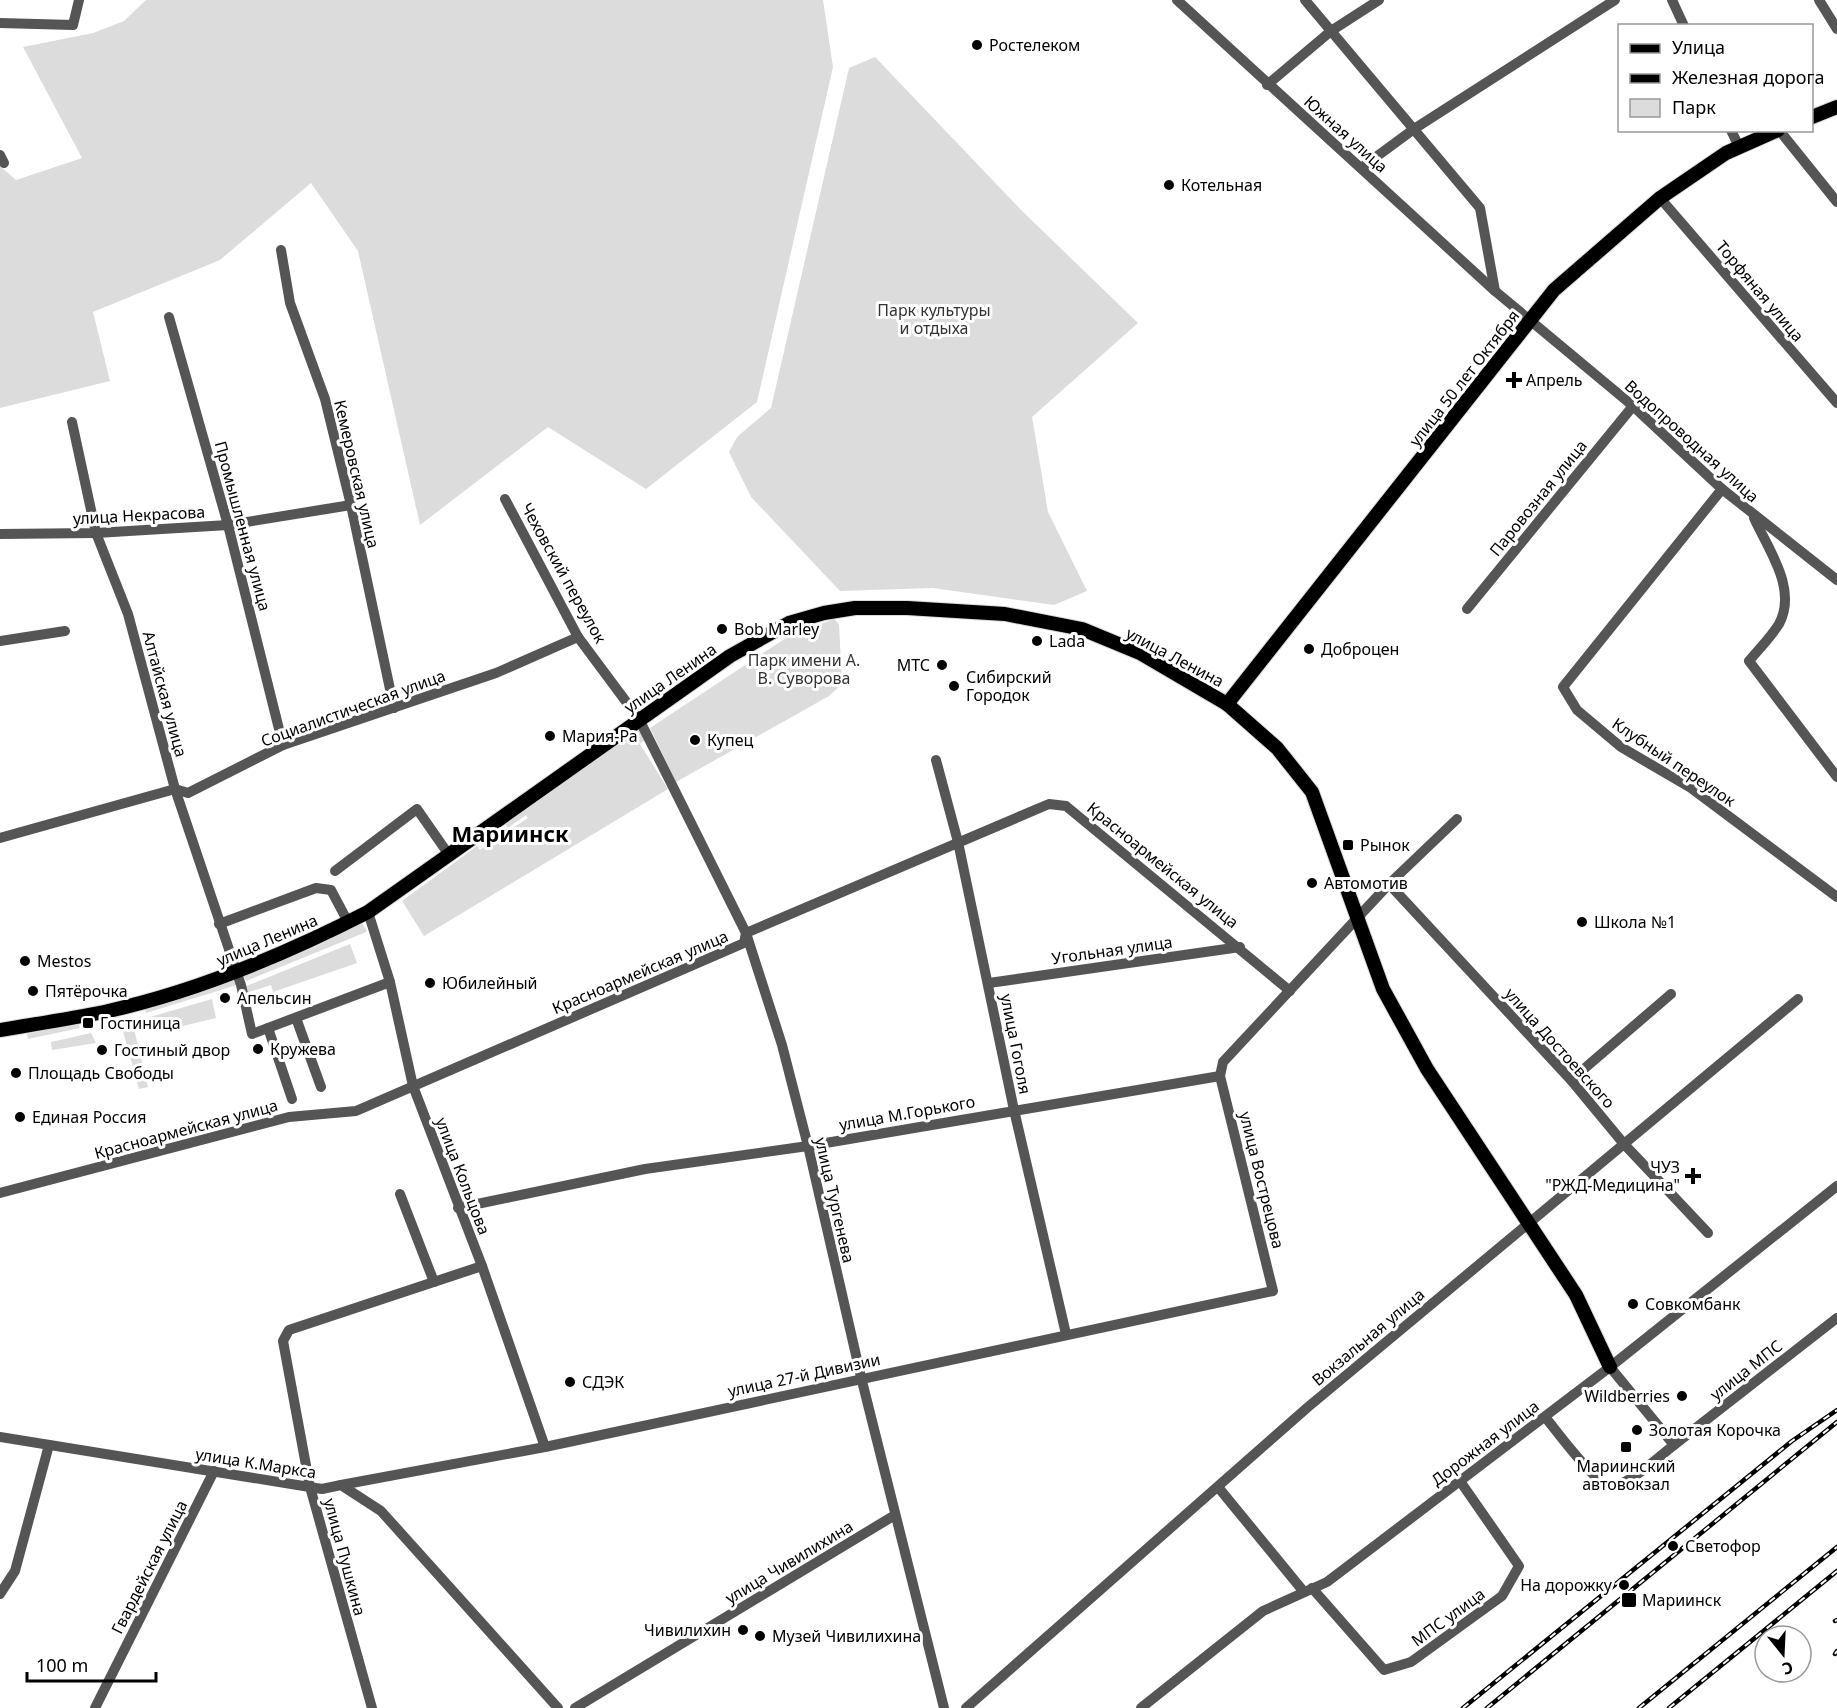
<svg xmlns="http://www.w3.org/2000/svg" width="1837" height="1708" font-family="'Noto Sans',sans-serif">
<rect width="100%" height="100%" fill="#fff"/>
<g fill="#dcdcdc">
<path d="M146 0H823L833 67 757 402 646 489 548 427 420 525 358 251 311 183 220 260 93 312 110 381 0 408V166L16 180 82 158 23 47 93 33 124 21Z"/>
<path d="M875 57 1021 210 1138 323 1032 417 1048 512 1087 591 1054 605 933 588 840 591 751 497 729 452 737 437 771 408 849 68Z"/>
<path d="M834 619 839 624 842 684 829 696 676 782 650 728 789 636Z"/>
<path d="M640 728 646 739 640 744 668 789 424 936 402 901 477 846 480 850 528 818 526 815 508 828 505 824Z"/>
<path d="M362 923 367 931 364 933 246 981 243 974 315 947Z"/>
<path d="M350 944 357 963 273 992 271 985 246 993 244 987Z"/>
<path d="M233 979 237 985 146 1013 145 1009Z"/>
<path d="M212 999 216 1018 158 1032 157 1029H154L150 1017Z"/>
<path d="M132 1021 148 1087 139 1089 121 1024Z"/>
<path d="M78 1022 80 1028 28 1039 27 1034Z"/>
<path d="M91 1033 96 1043 52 1050 51 1042Z"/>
</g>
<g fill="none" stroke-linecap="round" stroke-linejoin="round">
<g stroke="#dbdbdb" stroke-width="16">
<g id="major">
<path d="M1812 117 1837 107"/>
<path d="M1227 704 1554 290 1660 198 1726 153 1778 130"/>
<path d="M0 1030C35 1024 69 1019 104 1012 196 992 284 955 368 912L730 656 789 623 824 613 855 608H907L1005 614 1082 629 1140 653 1227 704 1277 748 1312 792 1383 989 1427 1069 1576 1295 1610 1367"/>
</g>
</g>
<g stroke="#555" stroke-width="10">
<path d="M1177 0 1495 291 1633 406 1722 489 1837 580"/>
<path d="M1305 0 1480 208 1495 291"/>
<path d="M1672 0 1684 26"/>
<path d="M1819 0 1837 29"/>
<path d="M0 23 73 25 79 0"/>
<path d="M1267 85 1331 31 1379 0"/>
<path d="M1731 130 1739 147"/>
<path d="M1779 130 1837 202"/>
<path d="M0 155 4 163"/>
<path d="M1361 168 1414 129 1615 0"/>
<path d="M1660 198 1837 403"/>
<path d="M281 250 290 303 325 399 351 505 394 708"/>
<path d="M169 317 228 525 283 745"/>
<path d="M72 422 96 533 128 614 175 789 241 985 252 1034 390 982"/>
<path d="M1722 489 1563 687 1577 710 1621 747 1691 788 1837 897"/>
<path d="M505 499 578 637 639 719 746 933 782 1045 808 1146 861 1377 944 1708"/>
<path d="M1754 518C1768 549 1798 589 1779 624 1771 637 1759 649 1749 661L1837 777"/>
<path d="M0 534 96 533 228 525 351 505"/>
<path d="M1467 609 1633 406"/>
<path d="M0 641 65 631"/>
<path d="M936 760 958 842 1014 1110 1066 1334"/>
<path d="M0 838 175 789 188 793 283 745 496 673 578 637"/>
<path d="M335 871 417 809 449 855"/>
<path d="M1389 884 1571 1080 1624 1144 1708 1233"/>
<path d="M368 912 390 982 413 1086 482 1266 545 1447"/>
<path d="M219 924 316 888 331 890 348 922"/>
<path d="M989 983 1240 947"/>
<path d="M296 1018 321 1087"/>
<path d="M268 1028 292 1099"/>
<path d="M1571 1080 1671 994"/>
<path d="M0 1193 289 1117 356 1111 744 943 746 933 1049 804 1066 806 1290 991"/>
<path d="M400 1194 434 1282"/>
<path d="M458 1208 645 1169 808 1146 1220 1076"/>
<path d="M1545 1417C1557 1431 1595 1485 1612 1486 1627 1487 1661 1455 1674 1445L1610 1367"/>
<path d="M0 1437 322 1489 341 1485 381 1511 558 1708"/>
<path d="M1674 1445 1837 1318"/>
<path d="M341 1485 545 1447 1273 1291 1220 1076 1223 1062 1389 884 1457 819"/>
<path d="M1218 1487 1304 1592"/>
<path d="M1312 1588 1384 1670 1411 1662 1502 1596 1519 1566 1460 1481"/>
<path d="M0 1594 15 1571 49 1445"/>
<path d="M95 1708 214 1471"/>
<path d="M372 1708 310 1487 283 1341 289 1330 482 1266"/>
<path d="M575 1708 895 1515"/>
<path d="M966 1708 1308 1407 1798 999"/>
<path d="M1141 1708 1263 1611 1327 1582 1610 1367 1837 1186"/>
</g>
<use href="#major" stroke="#000" stroke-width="14"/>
<g stroke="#000" stroke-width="4.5">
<g id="rail">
<path d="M1835 1621 1837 1620"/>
<path d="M1835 1654 1837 1651"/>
<path d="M1463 1708 1792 1441 1837 1410"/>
<path d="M1487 1708 1837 1422"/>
<path d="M1639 1708 1837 1547"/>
<path d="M1669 1708 1837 1571"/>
</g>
</g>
<use href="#rail" stroke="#fff" stroke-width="2" stroke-dasharray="7" stroke-linecap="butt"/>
</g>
<g fill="#000" stroke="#fff" stroke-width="2">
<circle cx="977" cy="45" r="6"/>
<circle cx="1169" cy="185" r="6"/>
<path d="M1511 371h6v6h6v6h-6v6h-6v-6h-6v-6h6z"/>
<circle cx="722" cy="629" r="6"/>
<circle cx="1037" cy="641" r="6"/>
<circle cx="1309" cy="649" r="6"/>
<circle cx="942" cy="665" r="6"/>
<circle cx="954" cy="686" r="6"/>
<circle cx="550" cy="736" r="6"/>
<circle cx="695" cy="740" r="6"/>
<rect x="1342" y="839" width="12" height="12" rx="3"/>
<circle cx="1312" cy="883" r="6"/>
<circle cx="1582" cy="922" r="6"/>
<circle cx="25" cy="961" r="6"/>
<circle cx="430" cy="983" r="6"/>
<circle cx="33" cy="991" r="6"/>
<circle cx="225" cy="998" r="6"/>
<rect x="82" y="1017" width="12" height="12" rx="3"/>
<circle cx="258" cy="1049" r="6"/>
<circle cx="102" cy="1050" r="6"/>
<circle cx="16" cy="1073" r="6"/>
<circle cx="20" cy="1117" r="6"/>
<path d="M1690 1167h6v6h6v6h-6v6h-6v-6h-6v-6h6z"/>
<circle cx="1633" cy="1304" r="6"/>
<circle cx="570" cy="1382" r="6"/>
<circle cx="1682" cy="1396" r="6"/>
<circle cx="1637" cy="1430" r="6"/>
<rect x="1620" y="1441" width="12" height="12" rx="3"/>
<circle cx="1673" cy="1546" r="6"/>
<circle cx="1624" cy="1585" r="6"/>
<rect x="1621" y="1592" width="16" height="16" rx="3"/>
<circle cx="743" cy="1630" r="6"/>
<circle cx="760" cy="1636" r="6"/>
</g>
<g text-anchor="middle" stroke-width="6" stroke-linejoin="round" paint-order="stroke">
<g font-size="16" fill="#000" stroke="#fff" text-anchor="start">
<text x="989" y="51">Ростелеком</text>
<text x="1181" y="191">Котельная</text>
<text x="1526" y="386">Апрель</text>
<text x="734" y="635">Bob Marley</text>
<text x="1049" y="647">Lada</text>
<text x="1321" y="655">Доброцен</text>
<text x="930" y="671" text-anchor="end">МТС</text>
<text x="966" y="683">Сибирский<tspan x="966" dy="18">Городок</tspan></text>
<text x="562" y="742">Мария-Ра</text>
<text x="707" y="746">Купец</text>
<text x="1360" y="851">Рынок</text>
<text x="1324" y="889">Автомотив</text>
<text x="1594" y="928">Школа №1</text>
<text x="37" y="967">Mestos</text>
<text x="442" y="989">Юбилейный</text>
<text x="45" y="997">Пятёрочка</text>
<text x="237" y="1004">Апельсин</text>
<text x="100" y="1029">Гостиница</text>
<text x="270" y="1055">Кружева</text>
<text x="114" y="1056">Гостиный двор</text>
<text x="28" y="1079">Площадь Свободы</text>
<text x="32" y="1123">Единая Россия</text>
<text x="1680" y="1173" text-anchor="end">ЧУЗ<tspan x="1680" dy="18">"РЖД-Медицина"</tspan></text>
<text x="1645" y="1310">Совкомбанк</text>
<text x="582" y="1388">СДЭК</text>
<text x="1670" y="1402" text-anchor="end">Wildberries</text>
<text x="1649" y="1436">Золотая Корочка</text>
<text x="1626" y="1472" text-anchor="middle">Мариинский<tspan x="1626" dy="18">автовокзал</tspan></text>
<text x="1685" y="1552">Светофор</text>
<text x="1612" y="1591" text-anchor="end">На дорожку</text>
<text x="1642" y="1606">Мариинск</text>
<text x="731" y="1636" text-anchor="end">Чивилихин</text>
<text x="772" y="1642">Музей Чивилихина</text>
</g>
<g font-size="16" fill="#000" stroke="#fff">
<text transform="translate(1346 134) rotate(42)" y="6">Южная улица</text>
<text transform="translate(1760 291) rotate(50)" y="6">Торфяная улица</text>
<text transform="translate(1464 378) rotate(-52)" y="6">улица 50 лет Октября</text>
<text transform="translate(1692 441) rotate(42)" y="6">Водопроводная улица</text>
<text transform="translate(357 474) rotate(77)" y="6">Кемеровская улица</text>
<text transform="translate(1538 498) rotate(-51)" y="6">Паровозная улица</text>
<text transform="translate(139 515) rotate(-3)" y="6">улица Некрасова</text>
<text transform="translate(243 526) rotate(75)" y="6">Промышленная улица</text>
<text transform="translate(564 573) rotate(61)" y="6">Чеховский переулок</text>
<text transform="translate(1175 657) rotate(28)" y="6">улица Ленина</text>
<text transform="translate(670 678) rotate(-35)" y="6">улица Ленина</text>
<text transform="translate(165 694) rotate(75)" y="6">Алтайская улица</text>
<text transform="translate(353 708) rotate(-20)" y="6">Социалистическая улица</text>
<text transform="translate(1674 762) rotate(34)" y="6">Клубный переулок</text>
<text transform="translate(1163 865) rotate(39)" y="6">Красноармейская улица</text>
<text transform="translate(267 940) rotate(-23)" y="6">улица Ленина</text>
<text transform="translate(1112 950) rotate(-8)" y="6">Угольная улица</text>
<text transform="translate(640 972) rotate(-23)" y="6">Красноармейская улица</text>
<text transform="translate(1016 1044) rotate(79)" y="6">улица Гоголя</text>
<text transform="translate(1560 1048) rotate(48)" y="6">улица Достоевского</text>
<text transform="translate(907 1113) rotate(-10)" y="6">улица М.Горького</text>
<text transform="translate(186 1129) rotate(-15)" y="6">Красноармейская улица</text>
<text transform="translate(463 1176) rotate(69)" y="6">улица Кольцова</text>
<text transform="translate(1262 1180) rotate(76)" y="6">улица Вострецова</text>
<text transform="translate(835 1200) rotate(77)" y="6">улица Тургенева</text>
<text transform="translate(1368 1337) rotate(-40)" y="6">Вокзальная улица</text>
<text transform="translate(1746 1370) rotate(-38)" y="6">улица МПС</text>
<text transform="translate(804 1375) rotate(-12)" y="6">улица 27-й Дивизии</text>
<text transform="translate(1485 1443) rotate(-37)" y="6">Дорожная улица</text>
<text transform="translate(256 1463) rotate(9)" y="6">улица К.Маркса</text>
<text transform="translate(345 1557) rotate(75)" y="6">улица Пушкина</text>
<text transform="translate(789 1562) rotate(-31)" y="6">улица Чивилихина</text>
<text transform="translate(149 1567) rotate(-63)" y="6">Гвардейская улица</text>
<text transform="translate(1448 1617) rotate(-36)" y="6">МПС улица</text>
</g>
<g font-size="16" fill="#333" stroke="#fff">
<text x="934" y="316">Парк культуры<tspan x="934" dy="18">и отдыха</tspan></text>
<text x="804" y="666">Парк имени А.<tspan x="804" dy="18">В. Суворова</tspan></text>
</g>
<g font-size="22" font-weight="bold" fill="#000" stroke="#fff">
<text x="510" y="842">Мариинск</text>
</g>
</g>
<rect x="1618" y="24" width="195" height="108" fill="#ffffff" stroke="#999999" stroke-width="1.5"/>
<rect x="1630" y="44" width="30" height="9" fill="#000000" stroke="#999999" stroke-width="1.5"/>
<text x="1672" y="54" font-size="18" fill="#000000">Улица</text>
<rect x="1630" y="74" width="30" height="9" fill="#000000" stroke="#999999" stroke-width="1.5"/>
<text x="1672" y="84" font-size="18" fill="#000000">Железная дорога</text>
<rect x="1630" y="99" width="30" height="18" fill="#dcdcdc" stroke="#999999" stroke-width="1.5"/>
<text x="1672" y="114" font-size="18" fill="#000000">Парк</text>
<g transform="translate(1783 1654) rotate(162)"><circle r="28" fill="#ffffff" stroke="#999999" stroke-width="1.5"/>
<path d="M0-4.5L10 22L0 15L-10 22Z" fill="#000000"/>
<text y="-9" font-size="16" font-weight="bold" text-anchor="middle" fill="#000000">С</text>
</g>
<path d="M27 1672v9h129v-9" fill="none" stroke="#000000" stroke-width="3"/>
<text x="36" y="1672" font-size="18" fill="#000000" stroke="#ffffff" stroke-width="4.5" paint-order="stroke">100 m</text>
</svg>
